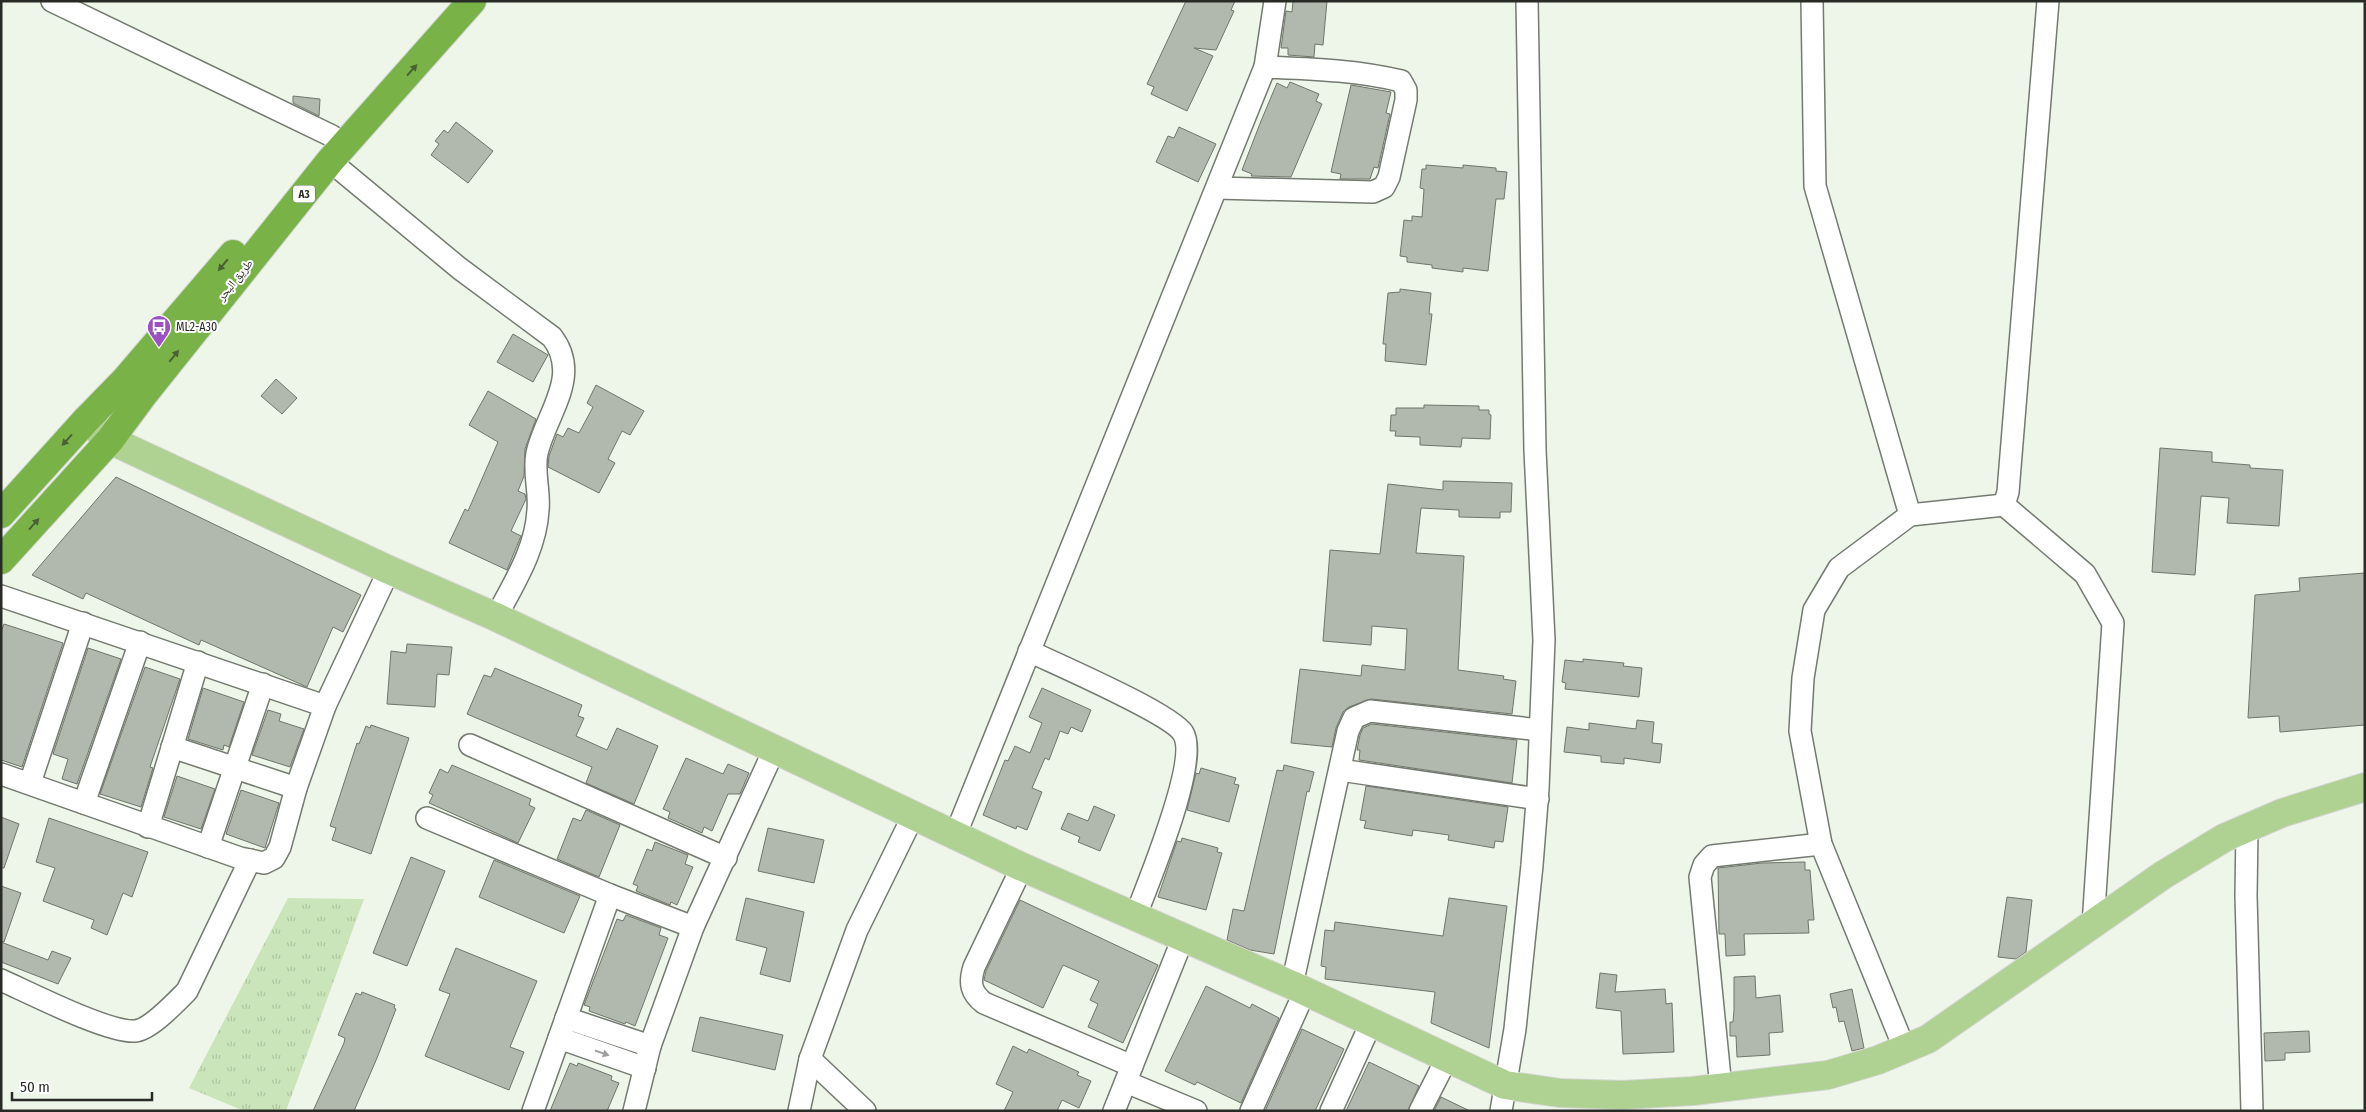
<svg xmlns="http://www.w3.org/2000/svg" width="2366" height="1112" font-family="'Fira Sans Condensed','Noto Naskh Arabic',sans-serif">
<defs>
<pattern id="grass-tufts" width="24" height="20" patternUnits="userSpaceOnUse" patternTransform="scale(1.25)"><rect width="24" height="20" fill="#cbe5ba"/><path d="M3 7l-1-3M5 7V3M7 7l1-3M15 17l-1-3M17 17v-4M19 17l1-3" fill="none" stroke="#aec5a0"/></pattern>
</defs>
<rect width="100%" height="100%" fill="#eef6ea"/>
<path fill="url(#grass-tufts)" d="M288 898 364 899 286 1111H244L189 1088Z"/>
<g fill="#b1b8ad" stroke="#6f756b">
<path d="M1186 1H1235L1231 10 1234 11 1216 50 1194 48 1213 56 1187 111 1151 94 1154 87 1147 84Z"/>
<path d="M1293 1H1327L1323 45 1315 44 1314 57 1288 55V48H1281L1286 11 1292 12Z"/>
<path d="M1290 82 1319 94 1316 101 1322 104 1291 177 1251 176 1252 174 1242 170 1261 121 1277 83 1287 88Z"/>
<path d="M1351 85 1391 92 1386 113 1390 114 1378 168 1374 167 1370 179H1340L1341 174 1331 172Z"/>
<path d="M293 96 320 99 319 116 293 103Z"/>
<path d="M456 122 493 151 468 183 431 155 439 144 435 141 444 130 448 133Z"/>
<path d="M1179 127 1216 144 1198 182 1156 162 1168 136 1174 138Z"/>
<path d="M1426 165 1463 168V165L1496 168V171L1507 172 1504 199H1496L1488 271 1463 268V272L1432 268V265L1407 262V257L1400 256 1404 220 1412 221V216L1422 217 1424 189 1420 188 1422 169H1426Z"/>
<path d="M1400 289 1431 293 1429 314H1432L1426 365 1385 361 1386 344H1383L1388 293 1400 292Z"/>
<path d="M513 334 548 355 533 382 497 362Z"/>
<path d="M276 379 297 398 282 414 261 396Z"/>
<path d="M596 385 644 411 630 435 622 431 608 459 615 463 599 493 548 467 549 456 557 434 563 437 568 428 579 433 593 407 587 403Z"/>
<path d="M488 391 536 419 525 449 524 476 518 491 525 494 526 499 511 531 521 536 507 570 449 543 465 509 468 511 498 442 469 425Z"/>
<path d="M1424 405 1479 406V410H1489V414L1491 415 1490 439 1462 438 1461 447 1420 445V437L1395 436 1396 431H1390L1391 415H1396V408H1424Z"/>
<path d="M2160 448 2212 452V462L2250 465V468L2283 470 2279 526 2227 523 2229 498 2201 496 2195 575 2152 572Z"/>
<path d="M116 477 361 595 343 632 333 627 307 687 201 640 199 645 86 593 83 599 32 575Z"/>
<path d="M1443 481 1512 483 1511 512H1500V518L1459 517V510L1421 508 1416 553 1464 556 1458 670 1504 676 1503 679 1516 681 1512 714 1371 699 1349 707 1343 712 1336 728 1332 747 1291 743 1300 669 1361 676 1362 665 1405 670 1407 629 1372 626 1371 645 1323 641 1330 550 1380 554 1388 484 1443 490Z"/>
<path d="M2365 573V725L2280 732 2279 716 2248 718 2255 595 2300 591 2299 578Z"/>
<path d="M4 624 63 643 22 767 1 760V632Z"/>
<path d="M407 644 452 647 449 675 437 674 435 707 387 704 391 651 406 653Z"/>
<path d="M88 648 121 659 77 784 62 779 68 759 53 754Z"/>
<path d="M1583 659 1624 663 1623 666 1642 668 1639 697 1565 689 1566 683 1562 682 1565 660 1583 662Z"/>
<path d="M145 667 180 679 150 767 153 768 141 807 100 794Z"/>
<path d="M495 668 582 705 578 716 584 718 576 736 607 750 617 728 658 746 634 804 586 783 592 767 467 714 484 675 491 677Z"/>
<path d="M203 688 244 702 229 747 224 745 223 750 188 739Z"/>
<path d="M1042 688 1091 710 1082 732 1071 727 1068 734 1060 731 1049 760 1045 758 1032 788 1042 792 1027 830 1017 826 1016 829 983 815 1005 760 1008 761 1015 746 1030 753 1042 723 1029 717Z"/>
<path d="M268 710 281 714 279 721 304 729 290 767 252 755Z"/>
<path d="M1637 720 1654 722 1652 743 1662 744 1660 763 1624 758V764L1601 762V756L1564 752 1567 727 1589 730V723L1636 729Z"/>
<path d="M1372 724 1517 740 1512 783 1359 760 1360 750H1357L1360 735 1363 728Z"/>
<path d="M371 725 409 738 371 854 332 840 336 828 330 826 357 743 359 744 366 726 370 728Z"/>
<path d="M686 758 723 774 728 764 749 773 740 794H728L712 831 704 827 702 833 668 818 670 812 663 809Z"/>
<path d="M452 765 531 799 529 805 535 808 518 843 429 803 433 795 429 793 440 769 448 773Z"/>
<path d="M1284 765 1314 772 1309 792 1307 791 1274 954 1250 950 1227 940 1233 909 1244 911 1277 770 1283 771Z"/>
<path d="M1201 768 1236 778 1234 784 1239 785 1229 822 1187 810 1196 773 1199 774Z"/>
<path d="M177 776 215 789 201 829 164 817Z"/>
<path d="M1366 786 1508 807 1503 842 1495 841 1494 848 1448 840 1449 835 1413 830 1412 836 1364 828 1366 821 1360 820Z"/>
<path d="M241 790 279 803 265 848 226 834Z"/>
<path d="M1094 806 1115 815 1100 851 1078 842 1080 837 1061 829 1068 813 1088 821Z"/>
<path d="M586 810 620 825 599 877 557 859 573 818 581 821Z"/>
<path d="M1 817 19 824 4 868H1Z"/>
<path d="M49 818 148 852 132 897 123 893 107 935 91 928 94 920 43 901 55 868 36 862Z"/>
<path d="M768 828 824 840 814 883 758 871Z"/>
<path d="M1182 838 1218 848 1217 852 1222 853 1206 910 1158 897 1177 841 1181 842Z"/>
<path d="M655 842 688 855 685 864 693 867 677 905 671 902 670 905 636 891 638 886 633 884 647 849 652 851Z"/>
<path d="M411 857 445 871 407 966 373 953Z"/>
<path d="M494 860 580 896 564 933 479 897Z"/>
<path d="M1805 862V870H1810L1814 920H1808L1809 933 1744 934 1745 955 1726 956 1725 934H1719L1718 868 1762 863Z"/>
<path d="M1 886 21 893 4 942 1 941Z"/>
<path d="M2007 897 2032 900 2026 952 2016 959 1998 957Z"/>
<path d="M746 898 804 912 790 982 760 974 767 948 736 940Z"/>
<path d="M1449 898 1507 906 1489 1048 1431 1023 1435 992 1325 979 1326 967 1321 966 1325 930 1334 931 1335 922 1443 936Z"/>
<path d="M1020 900 1158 965 1123 1043 1088 1027 1098 1004 1090 1000 1099 981 1063 965 1043 1008 984 980 986 971Z"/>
<path d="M626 915 661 928 659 935 668 938 635 1026 626 1022 625 1024 589 1011 590 1007 584 1005 617 919 623 921Z"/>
<path d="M1 942 48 960 52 951 71 958 58 984 1 962Z"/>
<path d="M456 948 537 981 510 1047 524 1052 509 1090 425 1056 450 994 439 990Z"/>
<path d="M1600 973 1617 975 1615 992 1665 989 1666 1004 1672 1003 1674 1052 1623 1054 1621 1011 1596 1008Z"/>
<path d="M1755 976 1756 998 1780 995 1783 1032 1769 1033 1770 1055 1737 1057 1736 1036H1730V1022H1733L1734 1010V977Z"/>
<path d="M1206 986 1250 1008 1252 1004 1279 1018 1241 1103 1197 1082 1195 1085 1165 1071Z"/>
<path d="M1852 989 1864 1048 1852 1051 1844 1021 1839 1022 1836 1007 1833 1008 1830 994Z"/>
<path d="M362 992 395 1005 394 1008 396 1009 377 1058 354 1111H313L344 1043 345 1038 338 1035 356 993 361 995Z"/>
<path d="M700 1017 783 1035 775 1070 692 1051Z"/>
<path d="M1302 1029 1344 1049 1315 1111H1265Z"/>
<path d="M2309 1031 2310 1052 2285 1053V1060L2265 1061 2264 1033Z"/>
<path d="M1013 1046 1027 1053 1029 1049 1079 1072 1077 1075 1091 1081 1079 1108 1062 1100 1057 1111H1004L1013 1092 996 1084Z"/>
<path d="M1369 1062 1419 1086 1408 1111H1346Z"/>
<path d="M570 1063 577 1066 578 1063 612 1076 611 1080 619 1083 607 1111H550Z"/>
<path d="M1441 1097 1470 1111H1434Z"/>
</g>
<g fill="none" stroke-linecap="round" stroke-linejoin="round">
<g stroke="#747a70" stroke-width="24">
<g id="minor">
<path d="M52 1 332 136"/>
<path d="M1812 1 1815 186 1910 515"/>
<path d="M330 161 459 268 552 337C582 376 546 414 537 453 533 472 540 491 538 510 536 549 514 583 496 617"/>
<path d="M1217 188 1373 192 1384 187 1389 177 1406 100V90L1401 81C1356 70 1311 69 1265 67"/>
<path d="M2004 505 2008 492 2048 1"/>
<path d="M1 596 325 706"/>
<path d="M1029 651C1056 664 1170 713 1183 733 1200 760 1148 883 1136 915"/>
<path d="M470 745 726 858"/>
<path d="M172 747 296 788"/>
<path d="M1340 770 1538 799"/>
<path d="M1 774 240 858 264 863 274 858 280 847 296 788 325 706 389 570"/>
<path d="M30 783 83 623"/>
<path d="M84 803 140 642"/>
<path d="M427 818 610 895 693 927"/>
<path d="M148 827 198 662"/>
<path d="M2247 828 2246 896 2252 1111"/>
<path d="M955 836 1265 67 1275 1"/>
<path d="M208 847 263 684"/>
<path d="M1022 867 974 967C969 983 971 993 984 1003L1132 1066"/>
<path d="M1 980C28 992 108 1033 135 1031 150 1030 176 1002 187 991L250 860"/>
<path d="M1292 985 1348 731 1354 718 1370 711 1540 730"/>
<path d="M566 1018 650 1046"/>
<path d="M559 1038 645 1068"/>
<path d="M1905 1050 1821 844 1800 731 1803 678 1814 610 1839 568 1910 515 2004 505 2085 574 2113 623 2093 925"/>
<path d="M810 1059 865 1111"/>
<path d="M1126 1082 1196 1111"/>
<path d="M1721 1088 1700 877 1704 865 1712 856 1821 844"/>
<path d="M533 1111 610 895"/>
<path d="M634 1111 650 1046 693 927 774 750"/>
<path d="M799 1111 810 1059 857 930 913 816"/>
<path d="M1114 1111 1183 938"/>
<path d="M1251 1111 1305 991"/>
<path d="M1331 1111 1371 1023"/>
<path d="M1420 1111 1447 1058"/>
<path d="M1501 1111 1515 1029 1532 865 1538 789 1544 640 1535 450 1527 1"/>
</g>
</g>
<g stroke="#d4d5d4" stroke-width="30">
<path id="major" d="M86 420 110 440 389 570 496 617 1022 867 1292 985 1505 1085 1560 1093 1623 1095 1693 1091 1828 1075 1878 1060 1928 1039 2163 875 2224 838 2282 813 2365 787"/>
</g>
<g stroke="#d4d5d4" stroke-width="30">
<g id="highway">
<path d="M1 514 86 420 125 380 233 254"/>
<path d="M1 560 110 440 144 394 330 161 472 1"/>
</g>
</g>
<use href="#minor" stroke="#fff" stroke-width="21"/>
<use href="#major" stroke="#afd191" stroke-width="28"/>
<use href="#highway" stroke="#79b348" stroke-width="28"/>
</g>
<defs><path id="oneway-solid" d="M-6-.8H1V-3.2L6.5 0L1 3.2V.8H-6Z" transform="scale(1.25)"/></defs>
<g fill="#496134">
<use href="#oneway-solid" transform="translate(412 70) rotate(-48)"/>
<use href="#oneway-solid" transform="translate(223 265) rotate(130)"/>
<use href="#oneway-solid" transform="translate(174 356) rotate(-51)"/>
<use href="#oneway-solid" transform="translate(67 440) rotate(132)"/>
<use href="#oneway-solid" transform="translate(34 524) rotate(-48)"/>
</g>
<use fill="#9fa09e" href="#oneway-solid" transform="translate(602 1053) rotate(19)"/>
<defs>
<g id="bus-pin" transform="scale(1.25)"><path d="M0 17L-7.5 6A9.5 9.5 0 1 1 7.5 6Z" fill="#9c50c2" stroke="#fff"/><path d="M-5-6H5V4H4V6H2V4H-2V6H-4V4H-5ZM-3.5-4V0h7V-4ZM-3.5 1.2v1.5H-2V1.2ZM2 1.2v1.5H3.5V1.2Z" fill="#fff"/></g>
</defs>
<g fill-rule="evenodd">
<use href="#bus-pin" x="159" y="327"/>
</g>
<g text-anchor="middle" stroke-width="4" stroke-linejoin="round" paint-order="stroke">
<rect fill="#fff" stroke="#696b68" stroke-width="1" x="293" y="185.5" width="22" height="17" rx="4"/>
<g font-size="11" font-weight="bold" fill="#292b27">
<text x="304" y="198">A3</text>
</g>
<g font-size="12" fill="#292b27" stroke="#fff">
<text transform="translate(235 280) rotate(-51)" y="4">طريق البحر</text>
</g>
<g font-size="12" fill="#292b27" stroke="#fff" text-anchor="start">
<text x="176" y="331">ML2-A30</text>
</g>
</g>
<rect width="2366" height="1112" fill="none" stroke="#292b27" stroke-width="5"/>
<path d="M12 1092v8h140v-8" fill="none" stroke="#292b27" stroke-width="2.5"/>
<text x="20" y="1092" font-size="15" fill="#292b27" stroke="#ffffff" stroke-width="4" paint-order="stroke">50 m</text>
</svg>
